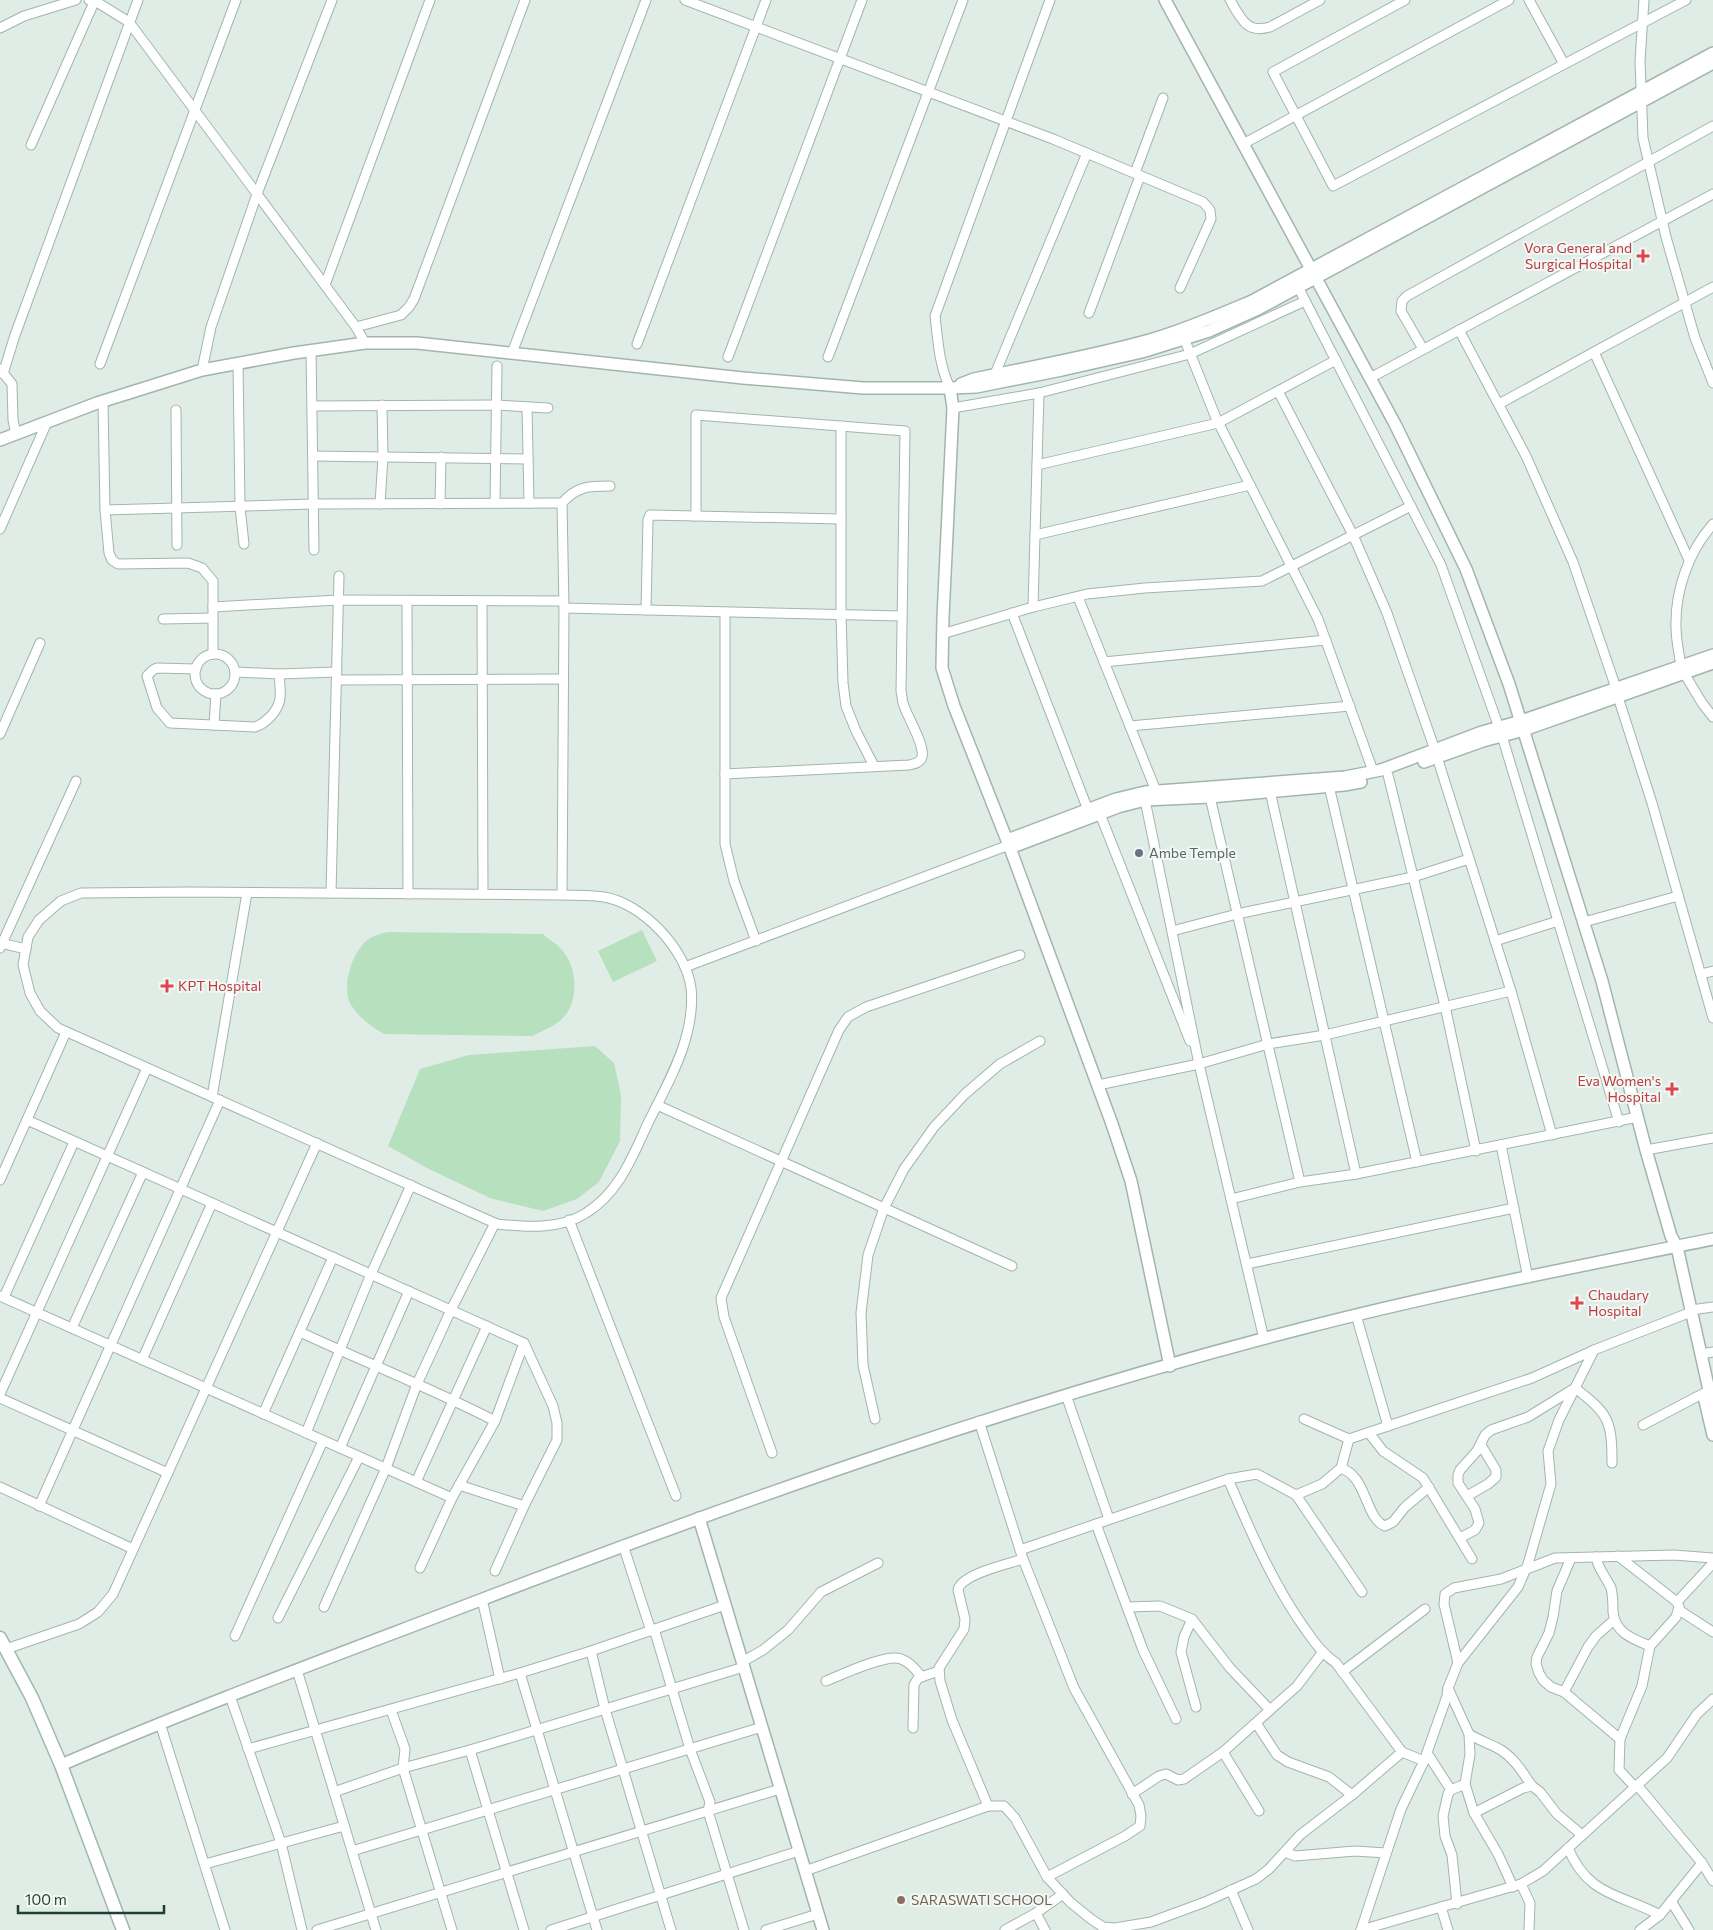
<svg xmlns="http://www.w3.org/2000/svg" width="1713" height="1930" font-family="Commissioner,sans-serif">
<rect width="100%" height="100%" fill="#e0ede6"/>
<g fill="#b7e0bf">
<path d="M642 930 657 961 613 982 598 951Z"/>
<path d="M387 932 543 934C548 939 556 943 561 949 576 964 579 995 567 1013 559 1025 544 1030 532 1036L384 1034C370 1026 358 1017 350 1003 341 984 354 946 372 937 376 935 382 934 387 932Z"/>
<path d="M595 1046 614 1063 621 1095 620 1141 599 1182 577 1199 543 1211 490 1198 427 1168 388 1146 420 1069 469 1055Z"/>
</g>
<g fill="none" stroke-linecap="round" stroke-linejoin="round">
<g stroke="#a2b5ad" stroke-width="11">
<g id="minor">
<path d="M89 0 95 1 129 22 356 327 365 343"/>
<path d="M685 0 1053 139 1203 202 1210 210 1211 219 1180 288"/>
<path d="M1230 0C1241 18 1246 34 1270 27L1320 0"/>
<path d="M1405 0 1273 72 1333 186 1686 0"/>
<path d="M1529 0 1564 64"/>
<path d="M1644 0 1640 61 1643 138 1666 237 1695 338 1713 383"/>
<path d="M0 28 24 16 76 0"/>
<path d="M1243 144 1509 0"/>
<path d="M31 145 95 0"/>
<path d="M1135 173 1163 98"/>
<path d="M1296 283 1441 565 1502 736 1619 1122"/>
<path d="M325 285 430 0"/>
<path d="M1089 313 1140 176"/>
<path d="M356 327 401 315 409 307 414 299 525 0"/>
<path d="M1459 330 1526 456 1573 562 1616 688"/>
<path d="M1184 338 1216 418 1318 619 1373 771"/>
<path d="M637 344 766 0"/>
<path d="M1423 349 1401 311 1402 301 1407 296 1713 126"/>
<path d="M311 350 314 550"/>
<path d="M1594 352 1689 560"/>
<path d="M512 353 646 0"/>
<path d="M728 357 862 0"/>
<path d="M828 357 963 0"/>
<path d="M238 363 240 507 244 544"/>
<path d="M100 364 236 0"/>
<path d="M0 369 12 384 13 420 16 434"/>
<path d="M202 370 211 327 257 194 332 0"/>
<path d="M3 374 15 335 138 0"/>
<path d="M995 374 1087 153"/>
<path d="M1370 378 1713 194"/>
<path d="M950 388C939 365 938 341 935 316L1050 0"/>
<path d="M1278 391 1353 535 1387 613 1435 750"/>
<path d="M103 402 105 510 109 553 112 560 118 564 188 563 202 568 213 581V654"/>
<path d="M1499 404 1713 287"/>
<path d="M312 406 497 405 548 408"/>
<path d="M527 407 529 503"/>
<path d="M953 408 1039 393 1190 354 1305 301"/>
<path d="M176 410 177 545"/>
<path d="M841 426V615L843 683 846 706 856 731 874 766"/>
<path d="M313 456 528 459"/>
<path d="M1037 465 1218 423 1336 360"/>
<path d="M495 503 497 366"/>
<path d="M380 504 383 457 382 405"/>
<path d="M440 504 441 457"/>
<path d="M105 510 313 504 562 503"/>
<path d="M696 516V415L905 431 901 691C902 695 902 699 903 703 907 717 925 744 922 757 920 763 914 764 909 765L725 774"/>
<path d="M0 529 47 422"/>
<path d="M1035 535 1250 485"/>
<path d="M1078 597 1156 791"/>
<path d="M407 601 408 894"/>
<path d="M482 602 483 894"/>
<path d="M213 607 338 600 563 601"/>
<path d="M1033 607 1039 393"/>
<path d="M564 608 902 616"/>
<path d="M646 610 648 520 650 515 841 519"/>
<path d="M725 612V844L734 881 756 941"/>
<path d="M1012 613 1088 810"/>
<path d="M163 619 213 618"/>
<path d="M942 634 1033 607 1087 594 1145 588 1262 581 1411 506"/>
<circle cx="215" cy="674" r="20"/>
<path d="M1104 662 1326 640"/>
<path d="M1681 666C1679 653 1676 640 1676 627 1675 590 1689 551 1713 524"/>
<path d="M196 669 157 668 153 670 147 676 157 708 170 723 255 727C262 725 266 721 271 716 284 702 280 691 279 674L235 672"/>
<path d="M1684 673 1702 703 1713 717"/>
<path d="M279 674 337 672"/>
<path d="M337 680 563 679"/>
<path d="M1618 697 1652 803 1713 1018"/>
<path d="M214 725 216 694"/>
<path d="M1130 726 1350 706"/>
<path d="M0 734 40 643"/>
<path d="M1437 757 1511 991 1552 1135"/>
<path d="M1388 775 1445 1006 1476 1151"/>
<path d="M1329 786 1417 1162"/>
<path d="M1270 791 1356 1174"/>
<path d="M1210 797 1300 1182"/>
<path d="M1145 800 1199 1064 1264 1339"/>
<path d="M1100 814 1190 1041"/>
<path d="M189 892 562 895C576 895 590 895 604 897 642 903 686 949 691 988 693 1004 690 1025 685 1041 677 1068 662 1095 649 1121 633 1155 620 1192 586 1213 560 1230 526 1227 497 1224L58 1028 40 1011 30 993 23 965 28 937 39 920 61 901 81 893Z"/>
<path d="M331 893 339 576"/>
<path d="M562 895 564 608 562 503C577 486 589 486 610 486"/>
<path d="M1584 922 1678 896"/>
<path d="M1172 931 1237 914 1413 877 1469 859"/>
<path d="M1495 941 1558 921"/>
<path d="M0 943 26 949"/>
<path d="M0 948 76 781"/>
<path d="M685 967 1009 845"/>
<path d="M1701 974 1713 971"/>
<path d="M1098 1085 1199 1064 1268 1044 1325 1035 1511 991"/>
<path d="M212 1097 247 893"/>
<path d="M657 1105 1012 1266"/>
<path d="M27 1120 524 1343 553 1406 557 1423V1440L524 1506 495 1571"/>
<path d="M1501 1145 1528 1278"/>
<path d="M1646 1150 1713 1138"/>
<path d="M0 1180 66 1032"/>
<path d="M1231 1199 1300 1182 1356 1174 1638 1117"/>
<path d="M569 1220 676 1496"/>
<path d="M1247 1264 1514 1208"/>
<path d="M0 1296 452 1498 420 1568"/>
<path d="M4 1297 74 1142"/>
<path d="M1691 1310 1713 1307"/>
<path d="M1356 1315 1388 1426"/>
<path d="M72 1328 143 1172"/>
<path d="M300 1332C364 1362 431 1388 495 1421L452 1498"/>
<path d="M1701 1354 1713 1352"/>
<path d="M142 1360 212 1203"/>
<path d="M0 1394 147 1068"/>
<path d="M1066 1395 1109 1519"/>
<path d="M0 1398 168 1473"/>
<path d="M263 1414 333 1257"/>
<path d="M875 1419 863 1365 861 1313 868 1255 884 1208 904 1169 934 1127 965 1094 1000 1064 1040 1041"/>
<path d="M1304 1419 1349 1439"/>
<path d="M495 1421 524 1343"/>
<path d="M979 1421 1023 1559C1008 1564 961 1574 958 1590L965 1619 964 1629 939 1668 940 1681 952 1720 988 1806H1004L1015 1818 1047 1877 1070 1902 1091 1919 1103 1927 1115 1928 1151 1922 1205 1902 1256 1879 1269 1869 1300 1835 1352 1795 1402 1752"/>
<path d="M1643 1425 1704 1393"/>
<path d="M306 1433 371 1274 411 1185"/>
<path d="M1369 1433 1383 1451 1423 1478 1472 1559"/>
<path d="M340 1448 409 1291"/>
<path d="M772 1453 724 1317 721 1298 839 1030 848 1017 866 1007 1020 955"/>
<path d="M1341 1468C1346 1470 1351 1473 1354 1477 1366 1489 1369 1520 1385 1526L1393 1522 1405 1507 1429 1487"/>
<path d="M1228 1479C1250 1530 1271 1580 1303 1626 1313 1640 1321 1653 1336 1663L1402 1752 1424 1761"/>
<path d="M416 1482 487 1326"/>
<path d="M459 1485 524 1506"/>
<path d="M0 1487 133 1549"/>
<path d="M1296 1495 1362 1592"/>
<path d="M1467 1496 1488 1484 1496 1477V1470L1481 1445"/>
<path d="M39 1506 220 1100"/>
<path d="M1096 1524 1143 1650 1176 1719"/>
<path d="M1460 1538 1475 1530 1479 1523 1475 1509 1458 1483V1475L1460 1470 1477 1451 1485 1435 1491 1430 1528 1417 1575 1388C1609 1414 1612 1421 1612 1463"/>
<path d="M623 1545 651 1631"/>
<path d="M1020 1550 1228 1479 1257 1474 1296 1495 1322 1484 1341 1468 1349 1439 1532 1378 1594 1350"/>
<path d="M1618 1556 1677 1602 1679 1607 1676 1617 1650 1646 1642 1686 1620 1739 1619 1770 1635 1787"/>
<path d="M1596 1557C1598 1569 1606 1577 1611 1588 1613 1595 1613 1604 1613 1612 1615 1633 1633 1639 1650 1646"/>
<path d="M1571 1558 1557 1591 1553 1617 1549 1633 1537 1657 1536 1664 1539 1673 1543 1680 1551 1687 1564 1692 1620 1739"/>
<path d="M1023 1559 1074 1688 1139 1805 1141 1816 1140 1826 1125 1836 1047 1877"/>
<path d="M482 1599 500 1679"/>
<path d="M1677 1602 1713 1563"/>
<path d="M324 1607 386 1468 417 1384 451 1310 495 1223"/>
<path d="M1127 1607 1160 1606 1192 1619 1230 1668 1270 1710"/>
<path d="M1679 1610 1713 1632"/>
<path d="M278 1618 359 1457"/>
<path d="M1192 1619 1184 1637 1181 1652 1196 1707"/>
<path d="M654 1629 690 1749 710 1802 708 1811 744 1930"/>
<path d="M235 1636 323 1441"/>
<path d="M6 1649 79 1624 98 1612 113 1594 317 1143"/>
<path d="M591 1651 605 1709 671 1930"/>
<path d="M742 1662 763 1650 788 1630 821 1592 878 1563"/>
<path d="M1458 1663 1444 1604 1445 1594 1454 1588 1501 1579 1555 1558 1674 1555 1713 1558"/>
<path d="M297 1670 376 1930"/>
<path d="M1342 1672 1425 1609"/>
<path d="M520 1673 597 1930"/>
<path d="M826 1681C841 1675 887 1653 901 1659 910 1662 916 1670 922 1677"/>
<path d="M1448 1688 1469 1734 1470 1754 1465 1784 1474 1813 1498 1854 1513 1887"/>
<path d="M1564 1692 1588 1647 1596 1636 1614 1620"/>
<path d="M230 1696 281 1843 302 1930"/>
<path d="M391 1710 405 1749 403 1768 452 1930"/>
<path d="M160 1723 225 1930"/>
<path d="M1256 1723 1277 1755 1288 1762 1329 1777 1352 1795"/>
<path d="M913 1728 914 1685 918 1678 939 1671"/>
<path d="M1469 1734C1480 1741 1491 1744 1501 1750 1515 1759 1523 1773 1532 1786"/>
<path d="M248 1749 520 1673 591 1651 725 1605"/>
<path d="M470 1750 524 1930"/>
<path d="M1223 1752 1259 1811"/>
<path d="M1427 1753 1451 1790"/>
<path d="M1637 1785 1702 1863 1713 1881"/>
<path d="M334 1792 403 1768 470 1750 744 1667"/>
<path d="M1132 1794 1159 1776 1166 1774 1178 1780 1184 1779 1223 1752 1297 1686 1322 1653"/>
<path d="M1474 1813 1523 1788 1532 1786 1540 1792 1557 1814 1582 1835"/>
<path d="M1568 1848C1588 1896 1620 1894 1660 1915"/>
<path d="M352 1851 762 1727"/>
<path d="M1285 1852 1295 1856 1355 1851 1386 1853"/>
<path d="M205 1864 344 1826"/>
<path d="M805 1871 988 1806"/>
<path d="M1521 1884 1530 1903 1529 1930"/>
<path d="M1231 1890 1248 1930"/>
<path d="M1671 1901 1689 1930"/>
<path d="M1457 1904 1452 1855 1445 1836 1443 1816 1448 1794 1451 1790 1465 1784"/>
<path d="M1441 1907 1448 1930"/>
<path d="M1036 1913 1063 1894"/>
<path d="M317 1930 780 1789"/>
<path d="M551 1930 799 1851"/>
<path d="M766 1930 818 1914"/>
<path d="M1005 1930 1036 1913 1045 1930"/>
<path d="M1361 1930 1401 1809 1424 1761 1447 1696 1448 1688 1458 1663 1518 1587 1528 1564 1551 1484 1548 1451 1559 1420 1594 1350 1686 1314"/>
<path d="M1361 1930 1521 1884 1543 1871 1667 1758 1697 1714 1713 1699"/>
<path d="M1640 1930 1660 1915 1702 1863"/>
</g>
</g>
<g stroke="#a2b5ad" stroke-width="14">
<g id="tertiary">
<path d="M1165 0 1395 424 1466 569 1509 684 1602 981 1646 1150 1671 1236 1677 1247 1713 1408"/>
<path d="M961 384 974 379C1034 366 1094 356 1153 339 1187 329 1219 315 1252 301L1713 53"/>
<path d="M950 388 953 408 943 617 942 668 954 706 1010 848 1112 1124 1131 1181 1170 1366"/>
<path d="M0 440 97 403 202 370 294 353 365 343H417L743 378 863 388H950L976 387 1062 370 1142 352 1209 331 1258 309 1713 63"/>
<path d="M1424 762 1483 741 1524 730 1713 663"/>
<path d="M1007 840 1116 799 1145 792 1345 777 1381 770 1482 732 1521 721 1713 655"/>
<path d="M1010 848 1118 807 1145 800 1210 797 1344 785 1361 782"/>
<path d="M1705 1401 1713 1435"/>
<path d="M699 1518 823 1930"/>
<path d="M61 1765C200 1705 342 1653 483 1599 752 1496 1024 1400 1304 1328 1439 1293 1576 1267 1713 1239"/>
</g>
</g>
<g stroke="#9eb9ad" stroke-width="15">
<path id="secondary" d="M0 1638 32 1698 61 1765 123 1930"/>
</g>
<use href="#minor" stroke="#fff" stroke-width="9"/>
<use href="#tertiary" stroke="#fff" stroke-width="11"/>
<use href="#secondary" stroke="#fff" stroke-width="12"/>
</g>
<g fill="#e0444e" stroke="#f1f9f4" stroke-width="2">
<path d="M1640.5 248.5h5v5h5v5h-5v5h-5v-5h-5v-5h5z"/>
<path d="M164.5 978.5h5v5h5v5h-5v5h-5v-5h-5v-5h5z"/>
<path d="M1669.5 1081.5h5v5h5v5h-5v5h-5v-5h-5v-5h5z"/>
<path d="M1574.5 1295.5h5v5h5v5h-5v5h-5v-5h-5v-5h5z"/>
</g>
<circle fill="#6b7280" stroke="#f1f9f4" stroke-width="2" cx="1139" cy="853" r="5"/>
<circle fill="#8d6e63" stroke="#f1f9f4" stroke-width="2" cx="901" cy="1900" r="5"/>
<g text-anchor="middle" stroke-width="4" stroke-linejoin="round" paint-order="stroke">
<g font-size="14" fill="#be3a42" stroke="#f1f9f4" text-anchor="end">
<text x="1632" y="253">Vora General and<tspan x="1632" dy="16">Surgical Hospital</tspan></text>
<text x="178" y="991" text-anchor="start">KPT Hospital</text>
<text x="1661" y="1086">Eva Women's<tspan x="1661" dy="16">Hospital</tspan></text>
<text x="1588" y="1300" text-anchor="start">Chaudary<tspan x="1588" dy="16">Hospital</tspan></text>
</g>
<g font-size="14" fill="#5b616d" stroke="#f1f9f4" text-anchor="start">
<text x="1149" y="858">Ambe Temple</text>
</g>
<g font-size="14" fill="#785e54" stroke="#f1f9f4" text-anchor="start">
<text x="911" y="1905">SARASWATI SCHOOL</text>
</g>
</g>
<path d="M18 1905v8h146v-8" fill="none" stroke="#1f3f34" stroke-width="2.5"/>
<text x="25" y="1905" font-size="15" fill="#1f3f34" stroke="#f1f9f4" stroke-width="4" paint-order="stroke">100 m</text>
</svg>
